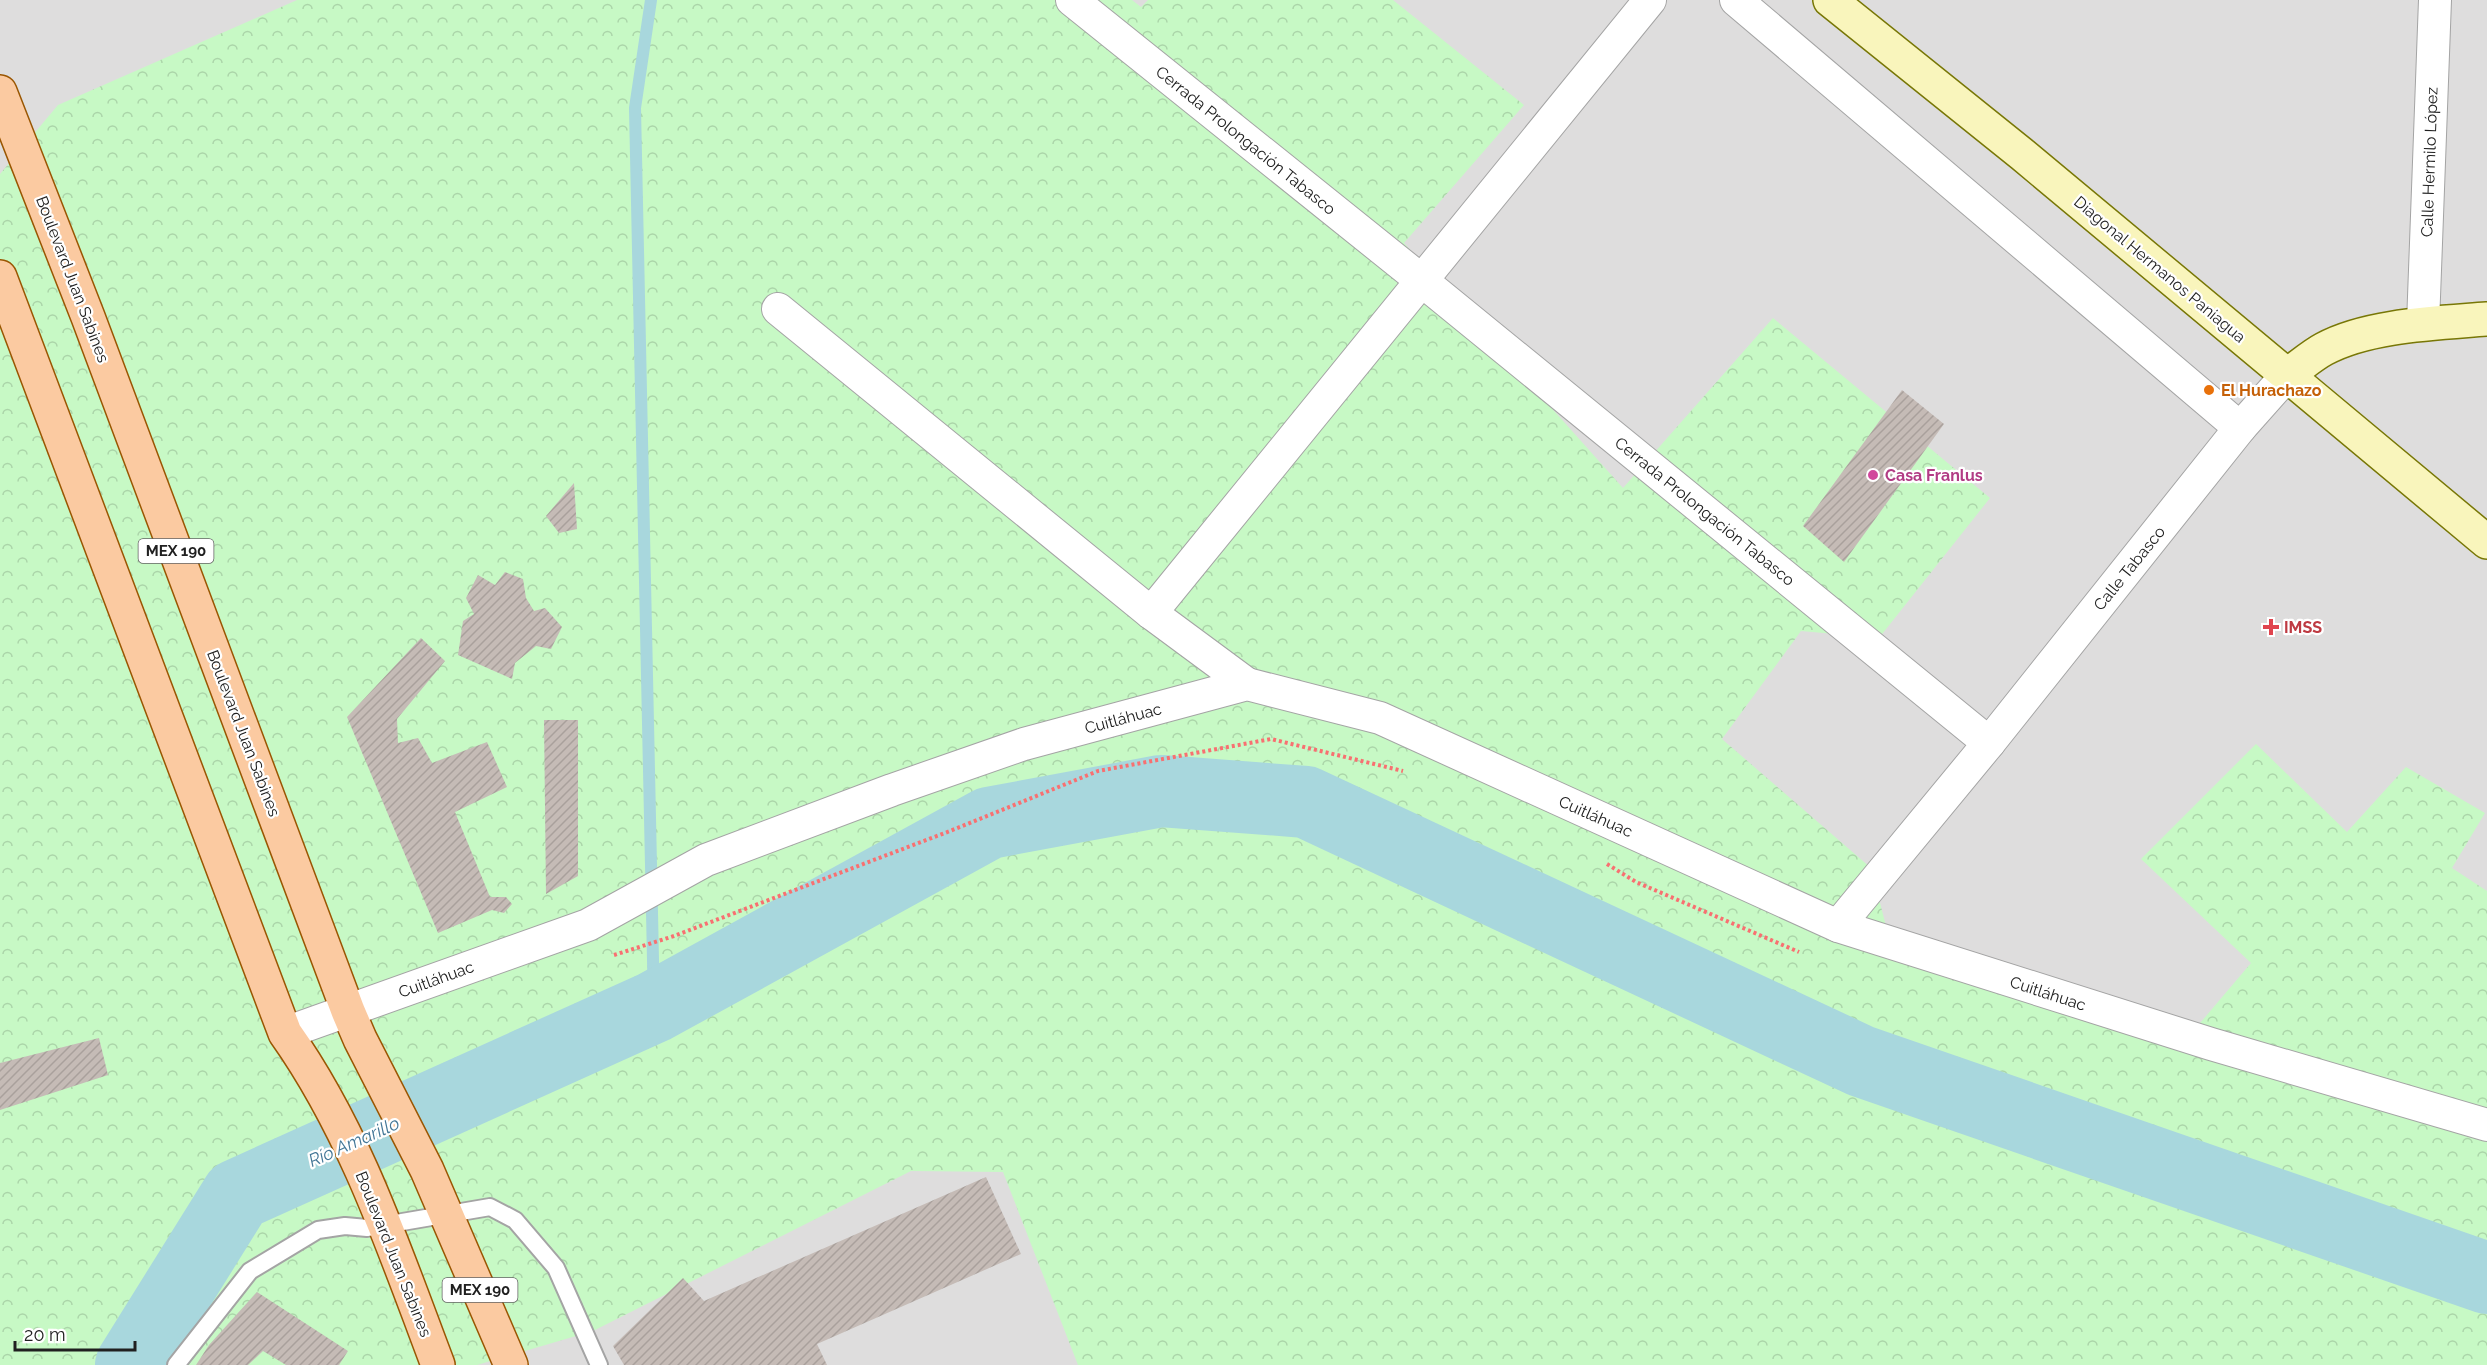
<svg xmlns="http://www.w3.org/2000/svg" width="2487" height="1365" font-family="Raleway,sans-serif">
<defs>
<pattern id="park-crowns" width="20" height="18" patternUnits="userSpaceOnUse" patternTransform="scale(1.5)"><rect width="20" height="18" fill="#c7f9c5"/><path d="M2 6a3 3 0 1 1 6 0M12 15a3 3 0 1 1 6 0" fill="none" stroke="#abd5a9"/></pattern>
<pattern id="building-hatch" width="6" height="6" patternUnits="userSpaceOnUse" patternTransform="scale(1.5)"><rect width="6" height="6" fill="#c5bbb6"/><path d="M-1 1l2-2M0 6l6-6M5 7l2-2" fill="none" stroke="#a9a09c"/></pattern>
</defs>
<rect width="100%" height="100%" fill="#f0ece7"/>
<rect fill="#dedddd" x="0" y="0" width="2487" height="1365"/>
<path fill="url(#park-crowns)" d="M297 0H1132L1141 7 1148 0H1393L1524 105 1404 243 1623 488 1773 318 1990 498 1879 638 1801 631 1722 739 1871 868 1886 926 2195 1029 2251 963 2141 859 2256 744 2347 832 2406 767 2485 813 2452 868 2487 891V1365H1078L1003 1172 911 1171 593 1331 477 1365H0V174L58 105Z"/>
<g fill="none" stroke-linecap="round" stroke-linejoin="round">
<path stroke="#a8d7dd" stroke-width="12" d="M651 0 635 108 654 1007"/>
<path stroke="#a8d7dd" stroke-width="72" d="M131 1365 237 1195 654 1007 989 823 1161 791 1306 802 1861 1061 2487 1278"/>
</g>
<g fill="url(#building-hatch)">
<path d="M1902 390 1944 424 1844 562 1803 526Z"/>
<path d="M574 483 577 529 559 533 546 516Z"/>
<path d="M505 572 523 579 526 598 534 611 545 608 562 627 551 649 536 646 515 663 512 679 458 655 463 621 474 614 466 598 478 575 495 585Z"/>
<path d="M421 638 445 661 397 719 398 743 418 738 432 763 487 742 507 787 455 812 490 897H506L512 904 504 913 492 910 438 933 347 717Z"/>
<path d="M544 720H578V876L546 894Z"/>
<path d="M99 1038 108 1075 0 1110V1063Z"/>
<path d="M986 1177 1021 1254 817 1344 827 1365H624L613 1346 683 1278 704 1301Z"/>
<path d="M257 1292 348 1351 339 1365H286L263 1351 248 1365H196L209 1345Z"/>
</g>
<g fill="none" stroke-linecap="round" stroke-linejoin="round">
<g stroke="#a4a4a4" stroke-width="20">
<path id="lane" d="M176 1365 250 1271 318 1230 345 1226 367 1228 490 1207 515 1220 556 1268 599 1365"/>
</g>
<g stroke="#a4a4a4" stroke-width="34">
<g id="street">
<path d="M1072 0 1421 280 1989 743"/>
<path d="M1736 0 2240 428"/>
<path d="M778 309 1151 613 1247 684"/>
<path d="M2423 324 2435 0"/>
<path d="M1151 613 1650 0"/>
<path d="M1838 926 1989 743 2240 428 2287 375"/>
<path d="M285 1033 588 925 706 860 892 790 1024 744 1247 684 1380 718 1838 926 2211 1044 2487 1125"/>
</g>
</g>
<g stroke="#787706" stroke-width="36">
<g id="secondary">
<path d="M1830 0 2023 155 2487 542"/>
<path d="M2287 375C2299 367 2311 356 2324 349 2368 325 2438 323 2487 319"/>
</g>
</g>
<g stroke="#9a5602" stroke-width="36">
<g id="primary">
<path d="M0 92 88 317 348 1011 360 1039 427 1170 511 1365"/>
<path d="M0 277 285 1033C356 1133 395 1252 438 1365"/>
</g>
</g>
<g stroke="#f87071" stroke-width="4" stroke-dasharray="3 3" stroke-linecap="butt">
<path d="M1607 864 1636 882 1799 952"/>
<path d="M614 955 674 936 950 831 1098 771 1271 739 1403 771"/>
</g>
<use href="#lane" stroke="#fff" stroke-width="16"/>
<use href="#street" stroke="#fff" stroke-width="32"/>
<use href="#secondary" stroke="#f9f5bc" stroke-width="33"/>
<use href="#primary" stroke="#fbcaa1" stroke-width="33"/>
</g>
<circle fill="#e8710a" stroke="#fff" stroke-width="2" cx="2209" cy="390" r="6"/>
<circle fill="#d1479c" stroke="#fff" stroke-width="2" cx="1873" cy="475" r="6"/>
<path fill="#e0444e" stroke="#fff" stroke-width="2" d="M2268 618h6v6h6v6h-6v6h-6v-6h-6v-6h6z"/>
<g text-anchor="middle" stroke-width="4.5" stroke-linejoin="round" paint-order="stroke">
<g fill="#fff" stroke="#636363" stroke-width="1.5">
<rect x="138.5" y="539" width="75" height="24" rx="4.5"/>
<rect x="442.5" y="1278" width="75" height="24" rx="4.5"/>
</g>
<g font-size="15" font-weight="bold" fill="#202020">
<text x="176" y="556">MEX 190</text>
<text x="480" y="1295">MEX 190</text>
</g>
<g font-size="16" fill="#202020" stroke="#fff">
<text transform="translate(1246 140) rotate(39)" y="6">Cerrada Prolongación Tabasco</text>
<text transform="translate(2429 162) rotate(-88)" y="6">Calle Hermilo López</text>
<text transform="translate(2160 269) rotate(40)" y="6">Diagonal Hermanos Paniagua</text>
<text transform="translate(73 279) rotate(69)" y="6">Boulevard Juan Sabines</text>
<text transform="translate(1705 511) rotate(39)" y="6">Cerrada Prolongación Tabasco</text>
<text transform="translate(2129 568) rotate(-51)" y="6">Calle Tabasco</text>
<text transform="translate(1123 718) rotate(-15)" y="6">Cuitláhuac</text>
<text transform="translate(244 733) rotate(69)" y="6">Boulevard Juan Sabines</text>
<text transform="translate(1596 816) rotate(24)" y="6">Cuitláhuac</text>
<text transform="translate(436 979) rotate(-20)" y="6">Cuitláhuac</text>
<text transform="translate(2048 993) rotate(18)" y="6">Cuitláhuac</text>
<text transform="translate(394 1254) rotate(68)" y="6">Boulevard Juan Sabines</text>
</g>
<g font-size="16" font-weight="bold" fill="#c56008" stroke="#fff" text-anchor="start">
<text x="2221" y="396">El Hurachazo</text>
</g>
<g font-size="16" font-weight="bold" fill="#b23c85" stroke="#fff" text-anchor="start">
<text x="1885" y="481">Casa Franlus</text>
</g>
<g font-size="16" font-weight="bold" fill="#be3a42" stroke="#fff" text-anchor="start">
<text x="2284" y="633">IMSS</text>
</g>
<g font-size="18" font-style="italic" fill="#447797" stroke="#fff">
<text transform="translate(354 1142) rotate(-24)" y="6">Río Amarillo</text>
</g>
</g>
<path d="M15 1341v9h120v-9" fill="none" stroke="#202020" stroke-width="3"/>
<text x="24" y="1341" font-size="18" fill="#202020" stroke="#ffffff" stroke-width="4.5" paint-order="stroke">20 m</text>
</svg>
